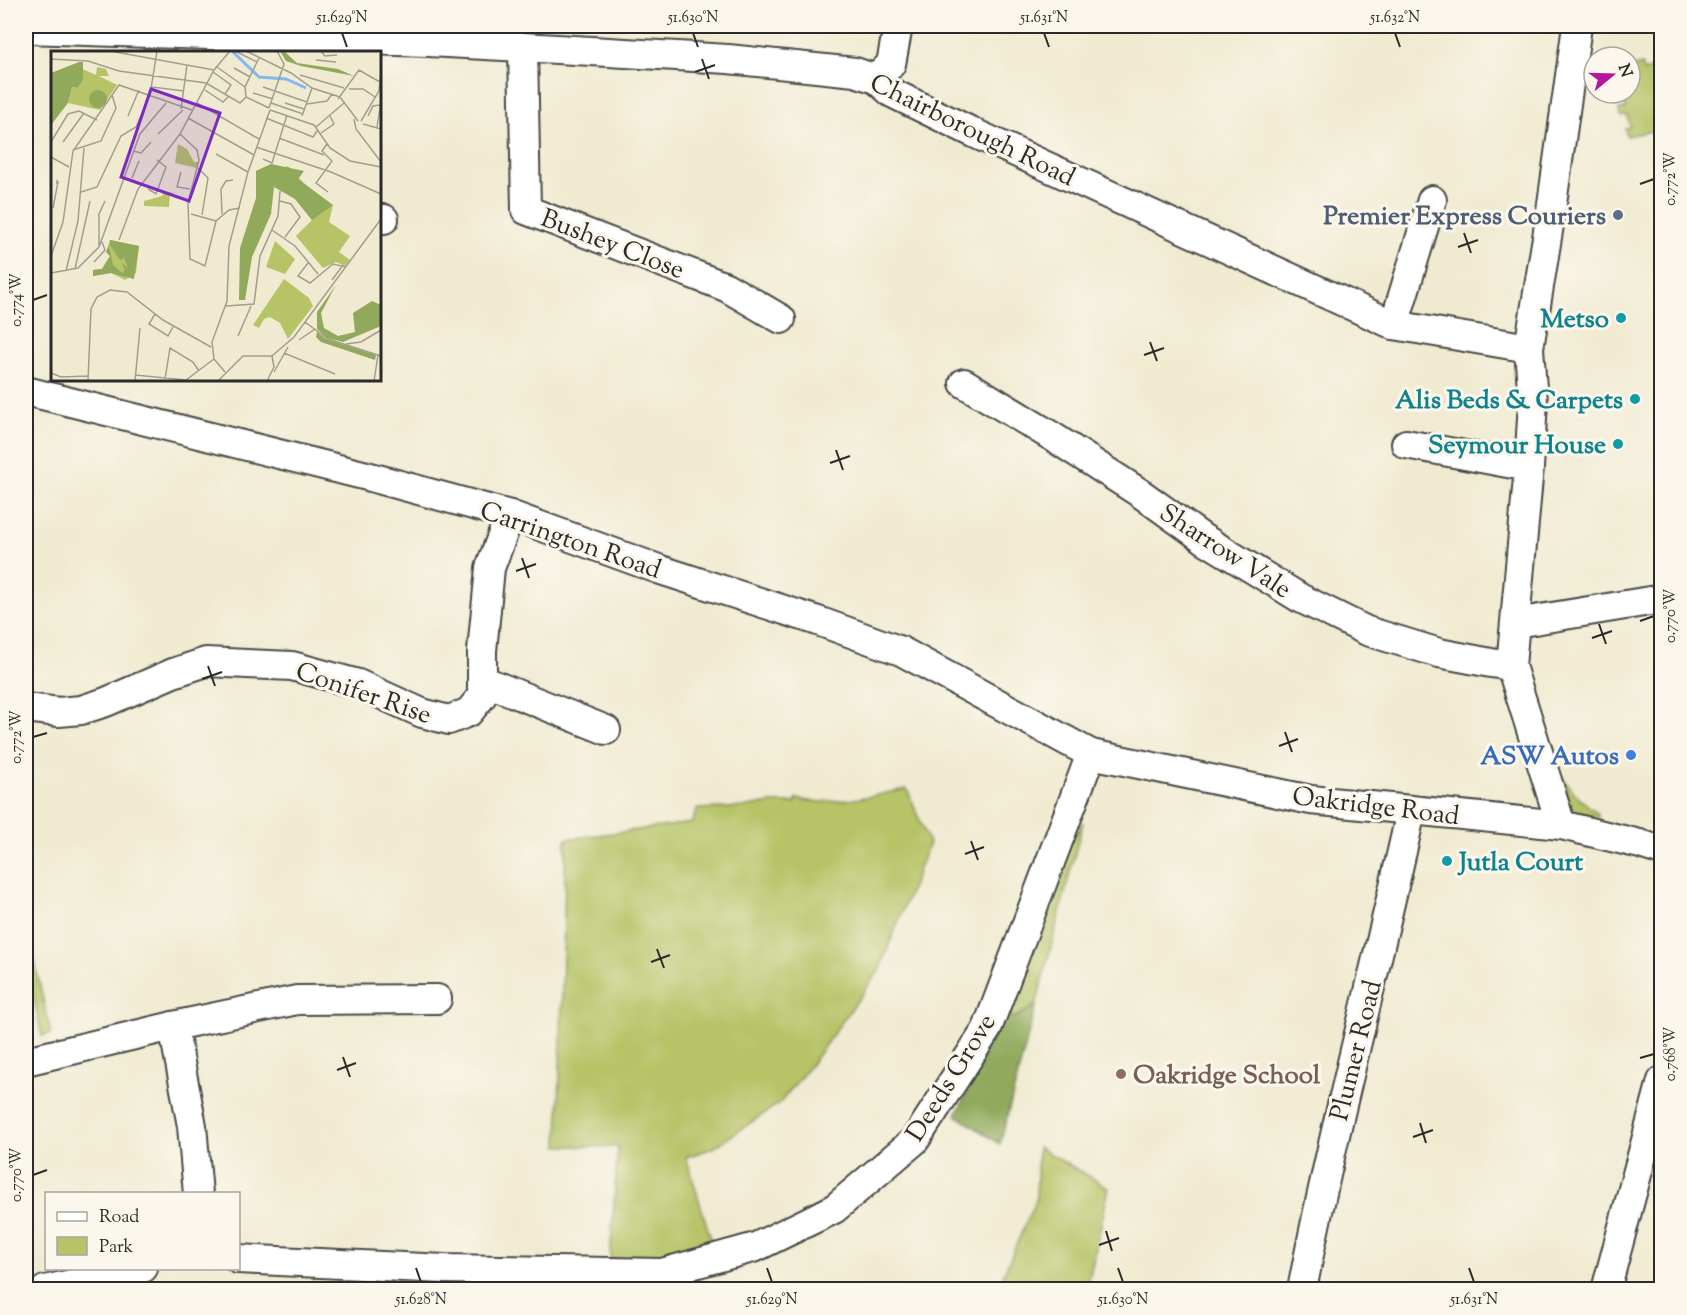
<svg xmlns="http://www.w3.org/2000/svg" width="1687" height="1315" font-family="'Sorts Mill Goudy',serif">
<rect width="100%" height="100%" fill="#fbf7ec"/>
<filter id="ink" filterUnits="userSpaceOnUse"><feTurbulence type="fractalNoise" baseFrequency=".0167" numOctaves="2"/><feDisplacementMap in="SourceGraphic" scale="12" xChannelSelector="R" yChannelSelector="G"/><feConvolveMatrix kernelMatrix="1 2 1 2 8 2 1 2 1" color-interpolation-filters="sRGB"/></filter>
<filter id="wash" filterUnits="userSpaceOnUse"><feTurbulence type="fractalNoise" baseFrequency=".008" numOctaves="4" result="noise"/><feDisplacementMap in="SourceGraphic" scale="24" xChannelSelector="R" yChannelSelector="G"/><feGaussianBlur stdDeviation="1.35" result="paint"/><feColorMatrix in="noise" values="0 0 0 0 0 0 0 0 0 0 0 0 0 0 0 0 0 1.4 0 .05"/><feComposite in="paint" operator="in"/></filter>
<g filter="url(#wash)">
<rect width="100%" height="100%" fill="#f0ead0"/>
<g fill="#b6c366" stroke="#707748" stroke-width="1.5">
<path d="M1642 65 1643 71 1661 67V129L1627 136 1625 128 1630 127 1627 115 1620 116 1619 110 1626 109 1624 96 1619 97 1618 93H1630V68Z"/>
<path d="M1556 771 1580 799 1597 813 1598 817 1591 816 1568 808Z"/>
<path d="M907 789 929 843 879 971 812 1063 780 1103 713 1148 686 1157 713 1246 680 1254 648 1259H610L618 1147 558 1146 566 839 692 823 697 809 747 807 771 803H795L797 799C830 807 873 795 907 789Z"/>
<path d="M1083 822 1036 1005 1014 1018 1002 1012 1052 874Z"/>
<path d="M26 924 51 1034 42 1036 26 965Z"/>
<path d="M1038 1147 1109 1188 1087 1289H997L1036 1199Z"/>
</g>
<path fill="#90a95b" stroke="#5e6a43" stroke-width="1.5" d="M1036 1005 1000 1144 956 1115 977 1073 1002 1012 1014 1018Z"/>
</g>
<g filter="url(#ink)">
<g fill="none" stroke-linecap="round" stroke-linejoin="round">
<g stroke="#494844" stroke-width="32">
<g id="minor">
<path d="M26 29 428 42 523 47 728 59 855 72 876 79 892 93 976 134 1394 325 1529 348"/>
<path d="M523 47 526 210 726 287 781 319"/>
<path d="M876 79 891 64 898 26"/>
<path d="M380 219H384"/>
<path d="M1394 325 1432 200"/>
<path d="M964 383 1053 437 1140 493 1204 539 1300 598 1367 631 1439 653 1491 663 1511 666"/>
<path d="M26 391 367 476 510 515 661 570 818 621 901 651 1091 754 1311 800 1561 825 1640 844 1662 851"/>
<path d="M1406 444 1529 467"/>
<path d="M1516 623 1662 599"/>
<path d="M482 680 606 730"/>
<path d="M26 708 59 712 81 710 106 702 173 673 206 662 292 666 358 684 422 713 449 720 469 712 482 696V651L490 568 510 515"/>
<path d="M1561 825 1511 666 1529 467 1533 402 1529 348 1549 225 1577 26"/>
<path d="M26 1061 173 1026"/>
<path d="M198 1194 192 1126 173 1026 297 1000 437 999"/>
<path d="M238 1259 445 1269 662 1273 756 1247 834 1209 915 1140 987 1029 1091 754"/>
<path d="M45 1290 143 1268"/>
<path d="M1302 1290C1333 1129 1376 971 1411 811"/>
<path d="M1606 1290 1662 1081"/>
</g>
</g>
<use href="#minor" stroke="#fff" stroke-width="28"/>
</g>
</g>
<path fill="none" stroke="#2b2b2b" stroke-width="2" d="M342 33 347 47M693 33 698 47M1044 33 1049 47M1395 33 1400 47M702 59 709 79M695 72 715 65M1640 184 1654 179M1464 233 1471 253M1458 247 1478 240M33 300 47 295M1150 342 1157 361M1144 355 1164 348M836 450 843 470M830 463 850 456M522 558 529 578M516 571 536 564M1640 621 1654 616M1599 624 1606 644M1592 638 1612 631M208 666 215 686M202 679 222 672M1285 732 1292 752M33 737 47 733M1279 746 1298 739M971 841 978 860M965 854 984 847M657 949 664 968M651 962 670 955M343 1057 350 1077M1640 1058 1654 1054M337 1070 356 1063M1420 1123 1426 1143M1413 1137 1433 1130M33 1175 47 1170M1106 1231 1112 1251M1099 1245 1119 1238M416 1268 421 1282M767 1268 772 1282M1118 1268 1123 1282M1469 1268 1474 1282"/>
<circle fill="#5c6f8a" stroke="#fbf7ec" stroke-width="2" cx="1618" cy="215" r="6"/>
<g fill="#0f9aa8" stroke="#fbf7ec" stroke-width="2">
<circle cx="1621" cy="318" r="6"/>
<circle cx="1635" cy="399" r="6"/>
<circle cx="1618" cy="444" r="6"/>
<circle cx="1447" cy="861" r="6"/>
</g>
<circle fill="#3f7fe0" stroke="#fbf7ec" stroke-width="2" cx="1631" cy="755" r="6"/>
<circle fill="#8d6e63" stroke="#fbf7ec" stroke-width="2" cx="1121" cy="1074" r="6"/>
<g text-anchor="middle" stroke-width="6" stroke-linejoin="round" paint-order="stroke">
<g font-size="26" fill="#2b2b2b" stroke="#fbf7ec">
<text transform="translate(973 129) rotate(26)" y="9">Chairborough Road</text>
<text transform="translate(613 243) rotate(21)" y="9">Bushey Close</text>
<text transform="translate(571 539) rotate(19)" y="9">Carrington Road</text>
<text transform="translate(1226 550) rotate(33)" y="9">Sharrow Vale</text>
<text transform="translate(364 692) rotate(19)" y="9">Conifer Rise</text>
<text transform="translate(1376 805) rotate(7)" y="9">Oakridge Road</text>
<text transform="translate(1355 1050) rotate(-76)" y="9">Plumer Road</text>
<text transform="translate(950 1077) rotate(-58)" y="9">Deeds Grove</text>
</g>
<g font-size="26" font-weight="bold" fill="#4e5e75" stroke="#fbf7ec" text-anchor="end">
<text x="1606" y="224">Premier Express Couriers</text>
</g>
<g font-size="26" font-weight="bold" fill="#0d838f" stroke="#fbf7ec" text-anchor="end">
<text x="1609" y="327">Metso</text>
<text x="1623" y="408">Alis Beds &amp; Carpets</text>
<text x="1606" y="453">Seymour House</text>
<text x="1459" y="870" text-anchor="start">Jutla Court</text>
</g>
<g font-size="26" font-weight="bold" fill="#366cbe" stroke="#fbf7ec" text-anchor="end">
<text x="1619" y="764">ASW Autos</text>
</g>
<g font-size="26" font-weight="bold" fill="#785e54" stroke="#fbf7ec" text-anchor="start">
<text x="1133" y="1083">Oakridge School</text>
</g>
</g>
<g transform="translate(51 51)">
<rect width="330" height="330" fill="#f0ead0"/>
<path d="M46 16 55 18 58 25H48L66 34 49 59 17 52 21 36 27 37 32 29 29 17 45 24ZM127 93 136 98 143 111H148L146 117 124 112ZM220 113 231 117 237 115 264 144 282 154 278 171 299 185 288 201 299 209 294 215 285 211 272 217 245 185 261 169 244 148 228 137 213 133 205 120ZM113 141 125 142H119L118 156 93 155V150L111 145ZM59 189 88 195 85 222 74 229 60 222 42 225V219L51 218 59 205 55 201ZM224 190 244 208 234 223 215 216ZM233 228 258 247 262 255 237 288 229 272 219 266 213 268 208 277 202 274Z" fill="#b6c366"/>
<path d="M229 0 234 1 246 12 287 18 303 25 250 15 235 10ZM28 11H32V29L27 37 21 36 17 52 0 74V22ZM38 48a9 9 0 1 1 18 0a9 9 0 1 1-18 0ZM220 113 253 120 247 128 282 154 261 169 244 148 223 136 220 163 201 206 194 249H188L189 197 205 147V120ZM59 189 88 195 83 228 60 222 42 225V219L51 218 59 205 55 201 58 195 62 214 71 222 74 219 70 211 77 217 73 207 69 209 59 194ZM285 234 270 262 273 277 287 285 304 281 302 262 321 250 330 254V275L292 291 276 287 266 278V261ZM266 281 275 288 325 304 324 309 270 291 265 286Z" fill="#90a95b"/>
<path fill="none" stroke="#82b9f2" stroke-width="3" d="M181 0 208 26 235 28 255 37"/>
<path fill="none" stroke="#a19e8e" stroke-width="1.5" d="M59 0 163 19M184 0 206 11M195 0 240 22 261 37 289 46 307 70M270 0 274 5 286 4M0 8 37 10 68 20 155 32 189 52 195 46M265 9 285 11M166 16 194 36M183 17 199 26M162 21 180 34 174 43M249 24 293 37M101 36 133 40M212 36 256 51M298 38H312L324 46M154 39 172 51 178 45M202 42 222 48M195 46 194 36 208 7M195 46 218 57M287 48 308 19 329 31M146 52 208 88M220 52 252 63M234 52 253 58M256 53 276 50 281 43M218 57 233 13 226 0M130 58 136 14M219 59 263 74 279 97 299 110 330 116M77 65 88 39M251 65 261 37M317 65 322 55 329 54M137 67 203 104M215 67 262 86 266 80M303 68 305 78 330 111M310 70 328 40 330 20M312 73 330 78M265 76 293 52M326 76 330 51M270 82 283 73 279 65M107 83 132 59M129 83 146 99 148 109 137 152 139 208 154 215 165 170 178 159 189 157M228 87 273 104M0 91 17 63 28 60 46 69M12 91 33 62M276 93 271 100 281 110 265 132 277 141M205 96 280 121 330 143M22 99 50 90 65 57 61 44M82 100 90 102 100 91M165 103 197 121M0 106 18 116M212 108 221 112 236 64M147 117 157 127 151 164M130 121 126 136 139 138M81 127 88 110M97 138 105 143 115 116 106 109M30 141 46 136 70 85 85 76 99 44 106 0M229 150 240 153 249 166 234 186M2 157 7 131 6 130V133M140 163 165 170M171 163 170 138 175 130 182 129M221 179 244 195 267 223M68 189 87 138 129 83 163 19 179 0M48 195V163L54 150M0 205 12 171 22 100 68 34 141 59M43 211 54 199 51 191M257 212 247 225 259 232 282 213 295 216M24 218 39 150M15 220 27 170 33 97M0 222 27 217 48 196 89 83 115 52M281 229 292 214M175 255 203 253 209 205 227 165 229 140M104 263 98 273 117 285 122 276M254 271 277 288 330 305M187 285 200 255M248 289 264 278M295 293 310 291 330 279M233 302 284 323M174 321 163 308 161 291 176 250 178 195 197 121 219 59M223 321 237 296M0 322 10 326 37 325M84 324 135 329 163 308M114 328 119 297 142 311 148 320M37 330 40 258 46 246 59 239 76 241 112 269 160 296M84 330 89 277M167 330 192 305H221M216 330 223 316 221 305 243 286 330 168M323 330 327 304"/>
<path fill="#7b2cbf" fill-opacity="0.15" stroke="#7b2cbf" stroke-width="3" d="M100 38 169 62 138 150 70 126Z"/>
<rect width="330" height="330" fill="none" stroke="#2b2b2b" stroke-width="3"/>
</g>
<rect width="1687" height="1315" fill="none" stroke="#fbf7ec" stroke-width="66"/>
<rect x="45" y="1192" width="195" height="78" fill="#fbf7ec" stroke="#a8a59f" stroke-width="1.5"/>
<rect x="57" y="1212" width="30" height="9" fill="#ffffff" stroke="#a8a59f" stroke-width="1.5"/>
<text x="99" y="1222" font-size="18" fill="#2b2b2b">Road</text>
<rect x="57" y="1237" width="30" height="18" fill="#b6c366" stroke="#a8a59f" stroke-width="1.5"/>
<text x="99" y="1252" font-size="18" fill="#2b2b2b">Park</text>
<g transform="translate(1612 75) rotate(71)"><circle r="28" fill="#fbf7ec" stroke="#a8a59f" stroke-width="1.5"/>
<path d="M0-4.5L10 22L0 15L-10 22Z" fill="#b5179e"/>
<text y="-9" font-size="16" font-weight="bold" text-anchor="middle" fill="#2b2b2b">N</text>
</g>
<rect x="33" y="33" width="1621" height="1249" fill="none" stroke="#2b2b2b" stroke-width="2"/>
<g font-size="15" text-anchor="middle" fill="#2b2b2b">
<text x="342" y="22">51.629°N</text>
<text x="693" y="22">51.630°N</text>
<text x="1044" y="22">51.631°N</text>
<text x="1395" y="22">51.632°N</text>
<text transform="translate(1670 179) rotate(-90)" y="5">0.772°W</text>
<text transform="translate(16 300) rotate(-90)" y="5">0.774°W</text>
<text transform="translate(1670 616) rotate(-90)" y="5">0.770°W</text>
<text transform="translate(16 737) rotate(-90)" y="5">0.772°W</text>
<text transform="translate(1670 1054) rotate(-90)" y="5">0.768°W</text>
<text transform="translate(16 1175) rotate(-90)" y="5">0.770°W</text>
<text x="421" y="1304">51.628°N</text>
<text x="772" y="1304">51.629°N</text>
<text x="1123" y="1304">51.630°N</text>
<text x="1474" y="1304">51.631°N</text>
</g>
</svg>
